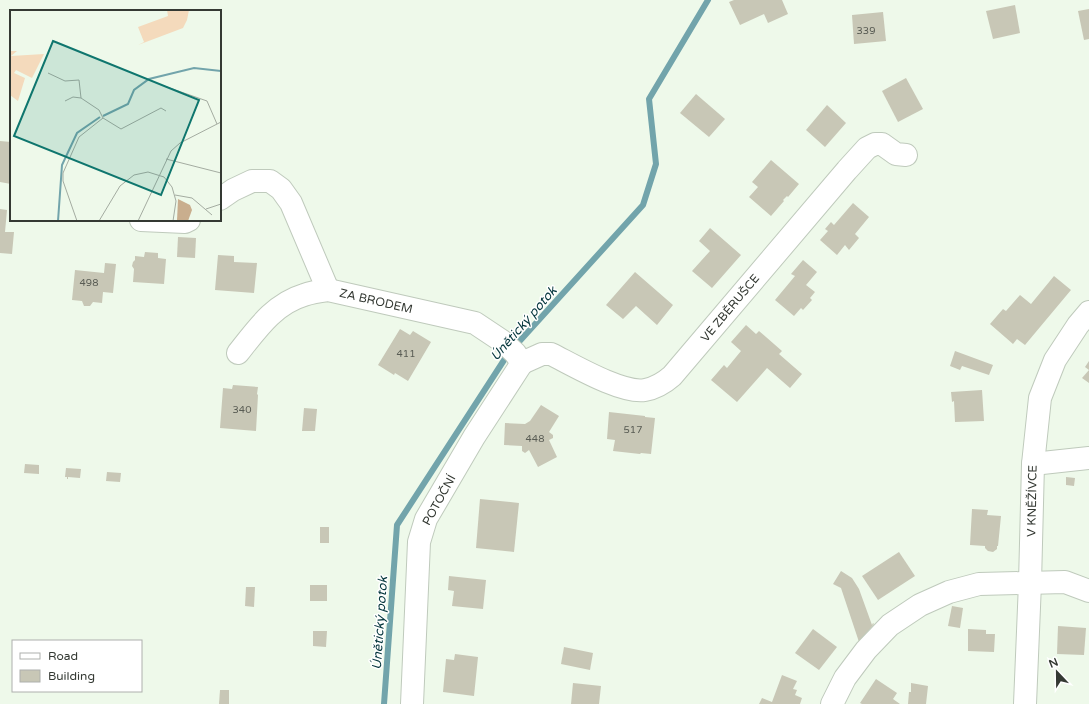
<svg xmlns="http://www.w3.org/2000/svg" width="1089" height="704" font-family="'Varela Round',sans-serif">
<rect width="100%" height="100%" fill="#eef9ea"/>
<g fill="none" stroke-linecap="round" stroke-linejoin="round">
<path stroke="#72a4ab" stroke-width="6" d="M384 704 397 525 508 354 643 205 656 164 649 99 708 0"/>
</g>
<g fill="#c8c7b6">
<path d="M734 0H782L788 14 768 23 764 14 740 25 729 2Z"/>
<path d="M1015 5 1020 33 993 39 986 11Z"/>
<path d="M1089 9V39L1084 40 1078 11Z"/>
<path d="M883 12 886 41 854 44 852 15Z"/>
<path d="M906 78 923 109 898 122 882 91Z"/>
<path d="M696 94 725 119 709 137 680 113Z"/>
<path d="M827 105 846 123 825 147 806 130Z"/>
<path d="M0 141 11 142V184L0 182Z"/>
<path d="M771 160 799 184 788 197 787 196 783 200 784 201 771 216 749 197 758 187 752 182Z"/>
<path d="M853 203 869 217 855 234 859 238 849 250 845 245 837 255 820 240 828 231 825 229 831 222 834 225Z"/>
<path d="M0 209 7 210 5 232H14L12 254 0 253Z"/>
<path d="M710 228 741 255 712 288 692 271 710 251 699 241Z"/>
<path d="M178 237 196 238 195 258 177 257Z"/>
<path d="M145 252 158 253V258L166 259 164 284 133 282 134 269 132 266 133 262 135 260V256L144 257Z"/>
<path d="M218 255 234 256V262L257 263 254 293 215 290Z"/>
<path d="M803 260 817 272 806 285 815 292 810 298 812 300 803 310 801 308 794 316 775 300 795 276 791 274Z"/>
<path d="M105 263 116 264 113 293 103 292 102 303 93 302 90 306H84L82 301 72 300 75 270 104 273Z"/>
<path d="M635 272 673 305 657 325 636 306 623 319 606 305Z"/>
<path d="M1054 276 1071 290 1025 345 1017 339 1013 344 990 324 1003 309 1006 311 1020 295 1031 304Z"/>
<path d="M746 325 756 334 759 331 782 351 779 354 802 374 790 388 767 368 737 402 711 380 724 365 727 368 741 351 731 342Z"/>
<path d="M400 329 410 335 413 331 431 342 408 381 395 373 394 375 378 365Z"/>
<path d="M955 351 993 365 989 375 962 366 960 370 950 366Z"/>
<path d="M1089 361V383L1082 378 1089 370 1085 367Z"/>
<path d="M233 385 258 387 257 394 258 395 256 431 220 428 223 388 232 389Z"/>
<path d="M982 390 984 421 955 422 954 401 952 402 951 392Z"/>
<path d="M541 405 559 416 549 432 553 435V438L549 440 557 457 538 467 529 450 525 453 522 451V446L504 445 505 423 525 424 530 421Z"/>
<path d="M304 408 317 409 315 431H302Z"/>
<path d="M609 412 645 416V417L655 418 651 454 641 453 640 454 613 451 615 440 607 439Z"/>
<path d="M25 464 39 465V474L24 473Z"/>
<path d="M66 468 81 469 80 478 68 477V479H67V477H65Z"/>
<path d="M107 472 121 473 120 482 106 481Z"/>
<path d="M1066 477 1075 478 1074 486 1066 485Z"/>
<path d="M480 499 519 503 514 552 476 548Z"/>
<path d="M972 509 988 510 987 515 1001 516 998 546H997V549L993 552 988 551 985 548V546L970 545Z"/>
<rect x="320" y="527" width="9" height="16"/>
<path d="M899 552 915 576 878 600 862 576Z"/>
<path d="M841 571 852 578 859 589 872 625 873 623 874 624 859 642 841 588 833 584Z"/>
<path d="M449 576 486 580 483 609 452 606 454 591 448 590Z"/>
<rect x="310" y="585" width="17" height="16"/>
<path d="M246 587H255L254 607 245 606Z"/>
<path d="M952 606 963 608 960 628 948 626Z"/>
<path d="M1058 626 1086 628 1084 655 1057 654Z"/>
<path d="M813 629 837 647 819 670 795 653Z"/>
<path d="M968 629 986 630V634H995L994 652 968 651Z"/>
<path d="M313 631H327L326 647 313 646Z"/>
<path d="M564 647 593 653 590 670 561 664Z"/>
<path d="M455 654 478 657 474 696 443 692 446 659 454 660Z"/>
<path d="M782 675 797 681 793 689 797 690 795 695 802 698 800 704H759L762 698 772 702Z"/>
<path d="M876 679 897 693 893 699 900 704H862L860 703Z"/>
<path d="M573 683 601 686 599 704H571Z"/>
<path d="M911 683 928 686 926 704H908L909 692H911Z"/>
<path d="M220 690H229V704H219Z"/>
</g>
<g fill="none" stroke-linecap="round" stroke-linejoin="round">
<g stroke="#bfcabc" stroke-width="24">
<g id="minor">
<path d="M220 199 233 190 252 181H270L281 189 291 203 328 290"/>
<path d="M141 220 185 222 189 220"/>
<path d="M238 353C257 329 274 304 304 295 312 292 320 291 328 290L475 323 502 341 515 353 522 363"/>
<path d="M522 363 542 354H551C573 365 622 394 645 390 656 388 664 383 672 376L847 170 867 148 875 144H882L896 154 906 155"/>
<path d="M1033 464 1089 458"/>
<path d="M412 704 419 542 426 519 474 437 522 363"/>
<path d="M832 704 845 678 866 650 890 625 920 605 949 592 979 584 1065 582 1089 591"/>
<path d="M1025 704 1030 583 1033 464 1040 398 1055 360 1078 325 1089 312"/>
</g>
</g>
<use href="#minor" stroke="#fff" stroke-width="22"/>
</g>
<g text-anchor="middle" stroke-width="3" stroke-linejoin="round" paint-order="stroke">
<g font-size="10" fill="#595c54">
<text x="866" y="34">339</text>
<text x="89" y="286">498</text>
<text x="406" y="357">411</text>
<text x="242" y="413">340</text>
<text x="633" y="433">517</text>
<text x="535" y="442">448</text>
</g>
<g font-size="12" fill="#343933" stroke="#fff">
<text transform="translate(376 301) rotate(13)" y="4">ZA BRODEM</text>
<text transform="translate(730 308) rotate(-50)" y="4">VE ZBĚRUŠCE</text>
<text transform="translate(439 500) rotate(-61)" y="4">POTOČNÍ</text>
<text transform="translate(1032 501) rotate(-89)" y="4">V KNĚŽÍVCE</text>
</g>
<g font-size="13" font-style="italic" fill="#04363c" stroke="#fff">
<text transform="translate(523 323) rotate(-49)" y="5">Únětický potok</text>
<text transform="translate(379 623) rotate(-86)" y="5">Únětický potok</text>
</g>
</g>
<g transform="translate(10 10)">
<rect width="211" height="211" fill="#eef9ea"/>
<path d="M157 0H179L177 10 173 18 128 35 134 32 128 17 158 6ZM0 41H7L1 46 34 44 22 68 6 60 4 63 15 68 8 91 0 85Z" fill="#f4dabc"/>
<path d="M168 189 180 195 182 200 178 211H167Z" fill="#c9ae8e"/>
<path fill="none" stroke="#72a4ab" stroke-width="2" d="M93 106 118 94 124 80 139 69 184 58 211 61M48 211 52 155 67 123 90 107"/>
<path fill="none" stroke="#a4aca1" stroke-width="1" d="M38 63 55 71 69 70 71 88M154 76 197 91 207 114M55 91 63 87 71 88 89 100 93 108M93 108 111 119 151 98 156 101M156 149 211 163M165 185 182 188 202 205M196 199 211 194M67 211 53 171V163L69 127 93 108M89 211 110 176 124 165 138 162 154 167 162 177 166 191 163 211M128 211 161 141 170 133 211 112"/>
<path fill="#0f766e" fill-opacity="0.15" stroke="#0f766e" stroke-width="2" d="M43 31 189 90 151 185 4 126Z"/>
<rect width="211" height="211" fill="none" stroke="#343933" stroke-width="2"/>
</g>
<rect x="12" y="640" width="130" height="52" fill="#ffffff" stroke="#aeb0ad"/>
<rect x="20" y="653" width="20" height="6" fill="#ffffff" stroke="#aeb0ad"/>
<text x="48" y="660" font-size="12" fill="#343933">Road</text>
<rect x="20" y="670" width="20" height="12" fill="#c8c7b6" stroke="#aeb0ad"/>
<text x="48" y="680" font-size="12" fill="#343933">Building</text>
<g transform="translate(1057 672) rotate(338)" stroke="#ffffff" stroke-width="3" paint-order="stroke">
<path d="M0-3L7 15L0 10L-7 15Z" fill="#343933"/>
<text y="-6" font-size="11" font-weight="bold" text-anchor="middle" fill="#343933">N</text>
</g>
</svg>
